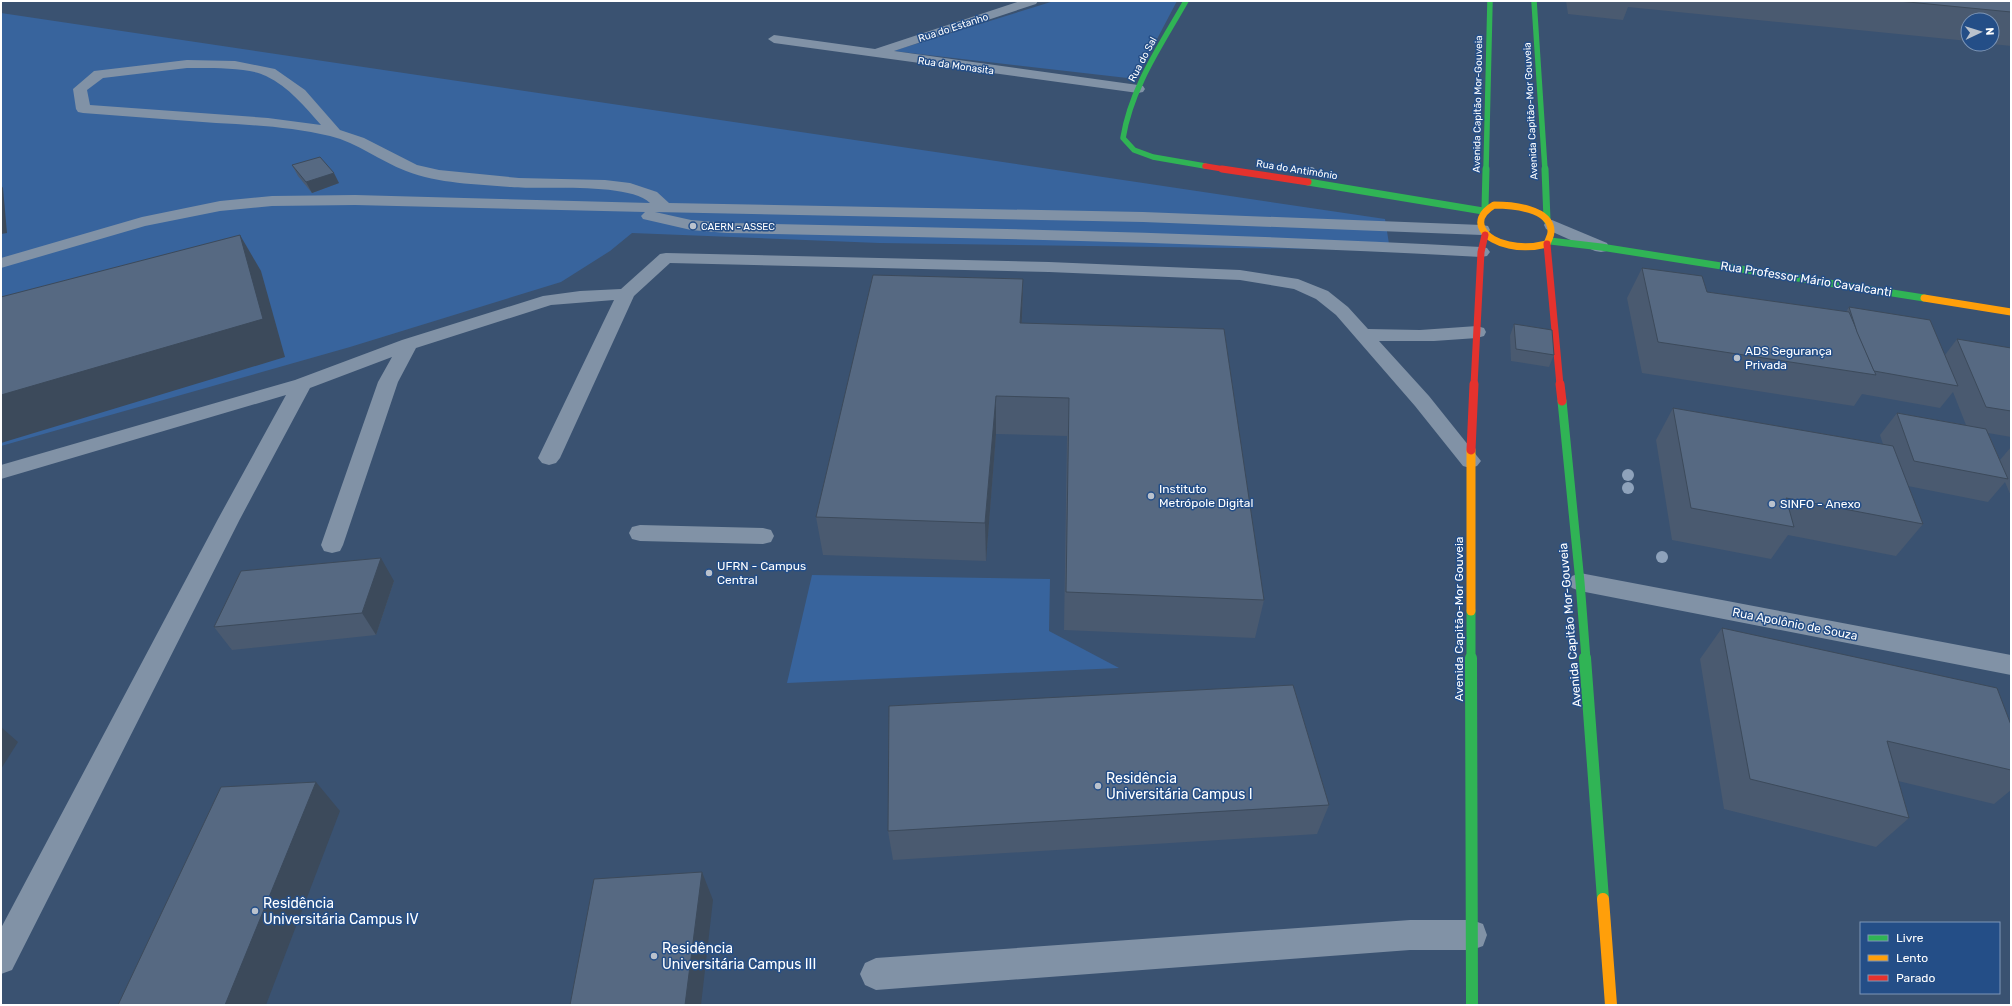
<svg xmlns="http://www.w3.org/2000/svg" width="2012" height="1006" font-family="Rubik,sans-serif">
<rect width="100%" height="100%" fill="#3a5271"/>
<g fill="#38649d">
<path d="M1054 1H1177L1136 79 893 51Z"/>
<path d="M1 13 1385 219 1390 250 879 243 632 233 610 251 561 282 350 347 1 446Z"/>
<path d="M812 575 1050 579 1049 631 1119 668 787 683Z"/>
</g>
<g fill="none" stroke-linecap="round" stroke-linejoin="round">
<g fill="#8192a6" fill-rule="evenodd">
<path d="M187 60 235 61 275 69 305 90 340 130 364 138 417 165 439 170 519 178 605 180 630 183 657 192 669 203 1143 212 1482 225 1488 226 1490 230 1488 234 1482 235 1143 222 655 212 691 220 727 223C978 228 1230 233 1481 247L1487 248 1490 252 1487 256 1481 257C1230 243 978 238 727 233L691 230 643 219 641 216 645 212 355 205 272 206 220 211 145 226 1 268V258L142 217 220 201 272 196 355 195 650 203C628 182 543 190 511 187 477 184 439 184 406 171 380 161 358 143 330 136 292 127 254 125 216 123 171 120 127 116 83 113L78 112 76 109 73 89 94 71ZM187 68C207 68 249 67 266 76 289 87 305 107 321 125L268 118 90 105 87 90 103 78Z"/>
<path d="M666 253 1049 262 1240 270 1298 279 1328 291 1348 307 1368 329 1420 330 1477 326 1484 328 1486 332 1484 336 1477 338 1434 341H1379L1429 396 1481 461 1477 466 1470 468 1463 466 1415 406 1336 315 1316 299 1294 289 1240 280 1049 272 670 263 634 296 560 458 556 463 549 465 542 463 538 458 614 300 551 305 416 348 398 382 343 545 340 551 332 553 324 551 321 545 378 382 392 357 310 388 240 519 12 970 1 974V928L218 519 286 395 1 479V465L295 380 402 340 543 296 580 291 621 289 660 254Z"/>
<path d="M640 525 763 528 771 530 774 536 771 542 763 544 640 541 632 539 629 533 632 527Z"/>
<path d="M1410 920H1472L1483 924 1487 935 1483 946 1472 950H1410L876 990 865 985 860 974 865 963 876 958Z"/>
</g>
<g fill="#8192a6" fill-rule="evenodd">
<path d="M1020 1H1038L1036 4 894 51 1138 85 1143 86 1145 89 1143 92 1138 93 774 43 768 39 774 35 875 49Z"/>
<path d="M1552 220 1607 243 1609 247 1607 251 1601 252 1595 251 1546 229 1544 225 1546 221Z"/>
<path d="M1580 573 2011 655V675L1580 591 1572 588 1568 582 1572 576Z"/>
</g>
<g stroke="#30b455" stroke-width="5.5">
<path d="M1186 1C1161 45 1131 88 1123 138L1134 150 1153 157 1205 166"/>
<path d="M1534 1 1545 170"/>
<path d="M1486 170 1490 1"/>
</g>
<g stroke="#30b455" stroke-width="7">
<path d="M1545 169 1547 220"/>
<path d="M1308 182 1483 211"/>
<path d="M1485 208 1486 169"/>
<path d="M1550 241 1601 247 1924 298"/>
</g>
<g stroke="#30b455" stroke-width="9">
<path d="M1562 401 1580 582 1586 659"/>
<path d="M1471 611V659"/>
</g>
<g stroke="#30b455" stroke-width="12">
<path d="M1471 658 1472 1005"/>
<path d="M1585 658 1603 899"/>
</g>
<g stroke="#ff9f0a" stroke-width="7">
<path d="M1494 205C1511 205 1552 208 1551 232 1551 236 1548 240 1547 244 1535 247 1522 248 1509 245 1486 241 1467 221 1494 205Z"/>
<path d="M1924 298 2011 312"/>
</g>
<path stroke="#ff9f0a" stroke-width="9" d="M1471 450V611"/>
<path stroke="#ff9f0a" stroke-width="12" d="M1603 899 1611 1005"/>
<path stroke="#e5322d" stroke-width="5.5" d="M1205 166 1229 170"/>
<g stroke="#e5322d" stroke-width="7">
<path d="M1222 169 1308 182"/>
<path d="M1547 244 1560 385"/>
<path d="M1474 385 1481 252 1485 235"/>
</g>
<g stroke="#e5322d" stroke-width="9">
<path d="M1560 384 1562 401"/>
<path d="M1471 450 1474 384"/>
</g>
</g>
<g fill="#8ea2bb">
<circle cx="1311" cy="171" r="4"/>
<circle cx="1628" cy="475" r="6"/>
<circle cx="1628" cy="488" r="6"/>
<circle cx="1662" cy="557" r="6"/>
</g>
<g fill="#4a5a70">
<path d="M1566 1H2011V46L1992 44V20H1968V41L1628 7 1623 20 1568 14Z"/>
<path d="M292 165 339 183 312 193 298 176Z"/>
<path d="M1642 268 1707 292 1846 312 1849 307 1945 355 1957 339 2011 348V437L1988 433 2000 460 2011 447V496L2005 482 1988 502 1908 486 1923 524 1896 556 1788 535 1771 559 1672 540 1656 440 1673 408 1883 444 1880 435 1897 413 1966 425 1953 392 1940 408 1862 394 1854 406 1642 373 1627 298Z"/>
<path d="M1023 279 1022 323 1264 600 1255 638 1064 630 1067 436 996 434 986 561 823 555 816 517Z"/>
<path d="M1514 324 1554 355 1549 367 1511 361 1510 336Z"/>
<path d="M394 581 376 635 232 650 214 627Z"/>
<path d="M1722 628 2011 770V790L1994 804 1898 781 1909 818 1876 847 1724 809 1700 659Z"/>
<path d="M1329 805 1317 834 893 860 888 831Z"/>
</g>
<g fill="#3c4a5b">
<path d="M334 173 339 183 312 193 306 182Z"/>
<path d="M1 185 3 188 7 233 1 234Z"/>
<path d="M240 235 261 271 285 357 1 443V395Z"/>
<path d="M1023 279 1022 316 1020 360V323Z"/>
<path d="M996 396V434L986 561 985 523Z"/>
<path d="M381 558 394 581 376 635 362 613Z"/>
<path d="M1 727 18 742 1 769Z"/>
<path d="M316 782 340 811 266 1005H225Z"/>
<path d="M702 872 713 900 701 1005H685Z"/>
</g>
<g fill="#566982" stroke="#3c4a5b">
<path d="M1898 1H2011V12Z"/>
<path d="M320 157 334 173 306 182 292 165Z"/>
<path d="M240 235 263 319 1 395V297Z"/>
<path d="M1642 268 1702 276 1707 292 1849 312 1876 375 1658 342Z"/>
<path d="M873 275 1023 279 1020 323 1224 329 1264 600 1066 592 1069 398 996 396 985 523 816 517Z"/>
<path d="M1849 307 1930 320 1958 386 1874 371 1857 332Z"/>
<path d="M1514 324 1552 330 1554 355 1516 349Z"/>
<path d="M1957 339 2011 348V411L1986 407Z"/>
<path d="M1673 408 1893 446 1923 524 1786 498 1794 527 1691 508Z"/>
<path d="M1897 413 1986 429 2008 479 1914 461Z"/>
<path d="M381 558 362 613 214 627 241 571Z"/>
<path d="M1722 628 1997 688 2011 725V770L1887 741 1909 818 1750 779Z"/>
<path d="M1293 685 1329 805 888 831 889 706Z"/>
<path d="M316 782 225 1005H118L221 787Z"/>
<path d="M702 872 685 1005H570L594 879Z"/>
</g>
<g fill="#bac2cd" stroke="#244e87" stroke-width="1.5">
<circle cx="693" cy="226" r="4"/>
<circle cx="1737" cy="358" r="4"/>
<circle cx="1151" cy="496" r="4"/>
<circle cx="1772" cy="504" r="4"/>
<circle cx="709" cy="573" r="4"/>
<circle cx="1098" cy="786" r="4"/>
<circle cx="255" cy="911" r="4"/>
<circle cx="654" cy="956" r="4"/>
</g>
<g text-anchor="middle" stroke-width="3" stroke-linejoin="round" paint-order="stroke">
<g font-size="10" fill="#fff" stroke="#244e87">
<text transform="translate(953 27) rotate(-18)" y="4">Rua do Estanho</text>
<text transform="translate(1142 59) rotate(-62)" y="4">Rua do Sal</text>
<text transform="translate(956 65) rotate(8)" y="4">Rua da Monasita</text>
<text transform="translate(1477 104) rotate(-89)" y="4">Avenida Capitão Mor-Gouveia</text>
<text transform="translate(1530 111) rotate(-93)" y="4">Avenida Capitão-Mor Gouveia</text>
<text transform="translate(1297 169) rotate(9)" y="4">Rua do Antimônio</text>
</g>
<g font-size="10" fill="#fff" stroke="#244e87" text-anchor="start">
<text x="701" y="230">CAERN - ASSEC</text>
</g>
<g font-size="12" fill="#fff" stroke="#244e87">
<text transform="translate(1806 279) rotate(9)" y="4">Rua Professor Mário Cavalcanti</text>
<text transform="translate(1459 619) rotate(-90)" y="4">Avenida Capitão-Mor Gouveia</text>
<text transform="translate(1795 624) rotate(11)" y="4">Rua Apolônio de Souza</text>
<text transform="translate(1570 625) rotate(-95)" y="4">Avenida Capitão Mor-Gouveia</text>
</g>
<g font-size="12" fill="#fff" stroke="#244e87" text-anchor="start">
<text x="1745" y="355">ADS Segurança<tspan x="1745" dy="14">Privada</tspan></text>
<text x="1159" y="493">Instituto<tspan x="1159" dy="14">Metrópole Digital</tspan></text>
<text x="1780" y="508">SINFO - Anexo</text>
<text x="717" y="570">UFRN - Campus<tspan x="717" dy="14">Central</tspan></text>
</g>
<g font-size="14" fill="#fff" stroke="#244e87" text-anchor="start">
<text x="1106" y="783">Residência<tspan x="1106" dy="16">Universitária Campus I</tspan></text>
<text x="263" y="908">Residência<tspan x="263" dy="16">Universitária Campus IV</tspan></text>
<text x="662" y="953">Residência<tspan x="662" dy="16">Universitária Campus III</tspan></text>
</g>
</g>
<rect width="2012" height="1006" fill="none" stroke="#ffffff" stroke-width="4"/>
<rect x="1860" y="922" width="140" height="72" fill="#244e87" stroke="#7c95b7"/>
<rect x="1868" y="935" width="20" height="6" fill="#30b455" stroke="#7c95b7"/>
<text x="1896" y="942" font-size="12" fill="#ffffff">Livre</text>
<rect x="1868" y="955" width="20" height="6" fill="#ff9f0a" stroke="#7c95b7"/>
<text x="1896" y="962" font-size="12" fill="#ffffff">Lento</text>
<rect x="1868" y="975" width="20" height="6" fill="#e5322d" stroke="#7c95b7"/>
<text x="1896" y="982" font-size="12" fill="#ffffff">Parado</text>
<g transform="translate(1980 32) rotate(86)"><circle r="19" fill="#244e87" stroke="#7c95b7"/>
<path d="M0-3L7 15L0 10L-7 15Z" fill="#bac2cd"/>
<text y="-6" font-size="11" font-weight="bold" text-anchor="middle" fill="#ffffff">N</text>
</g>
</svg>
